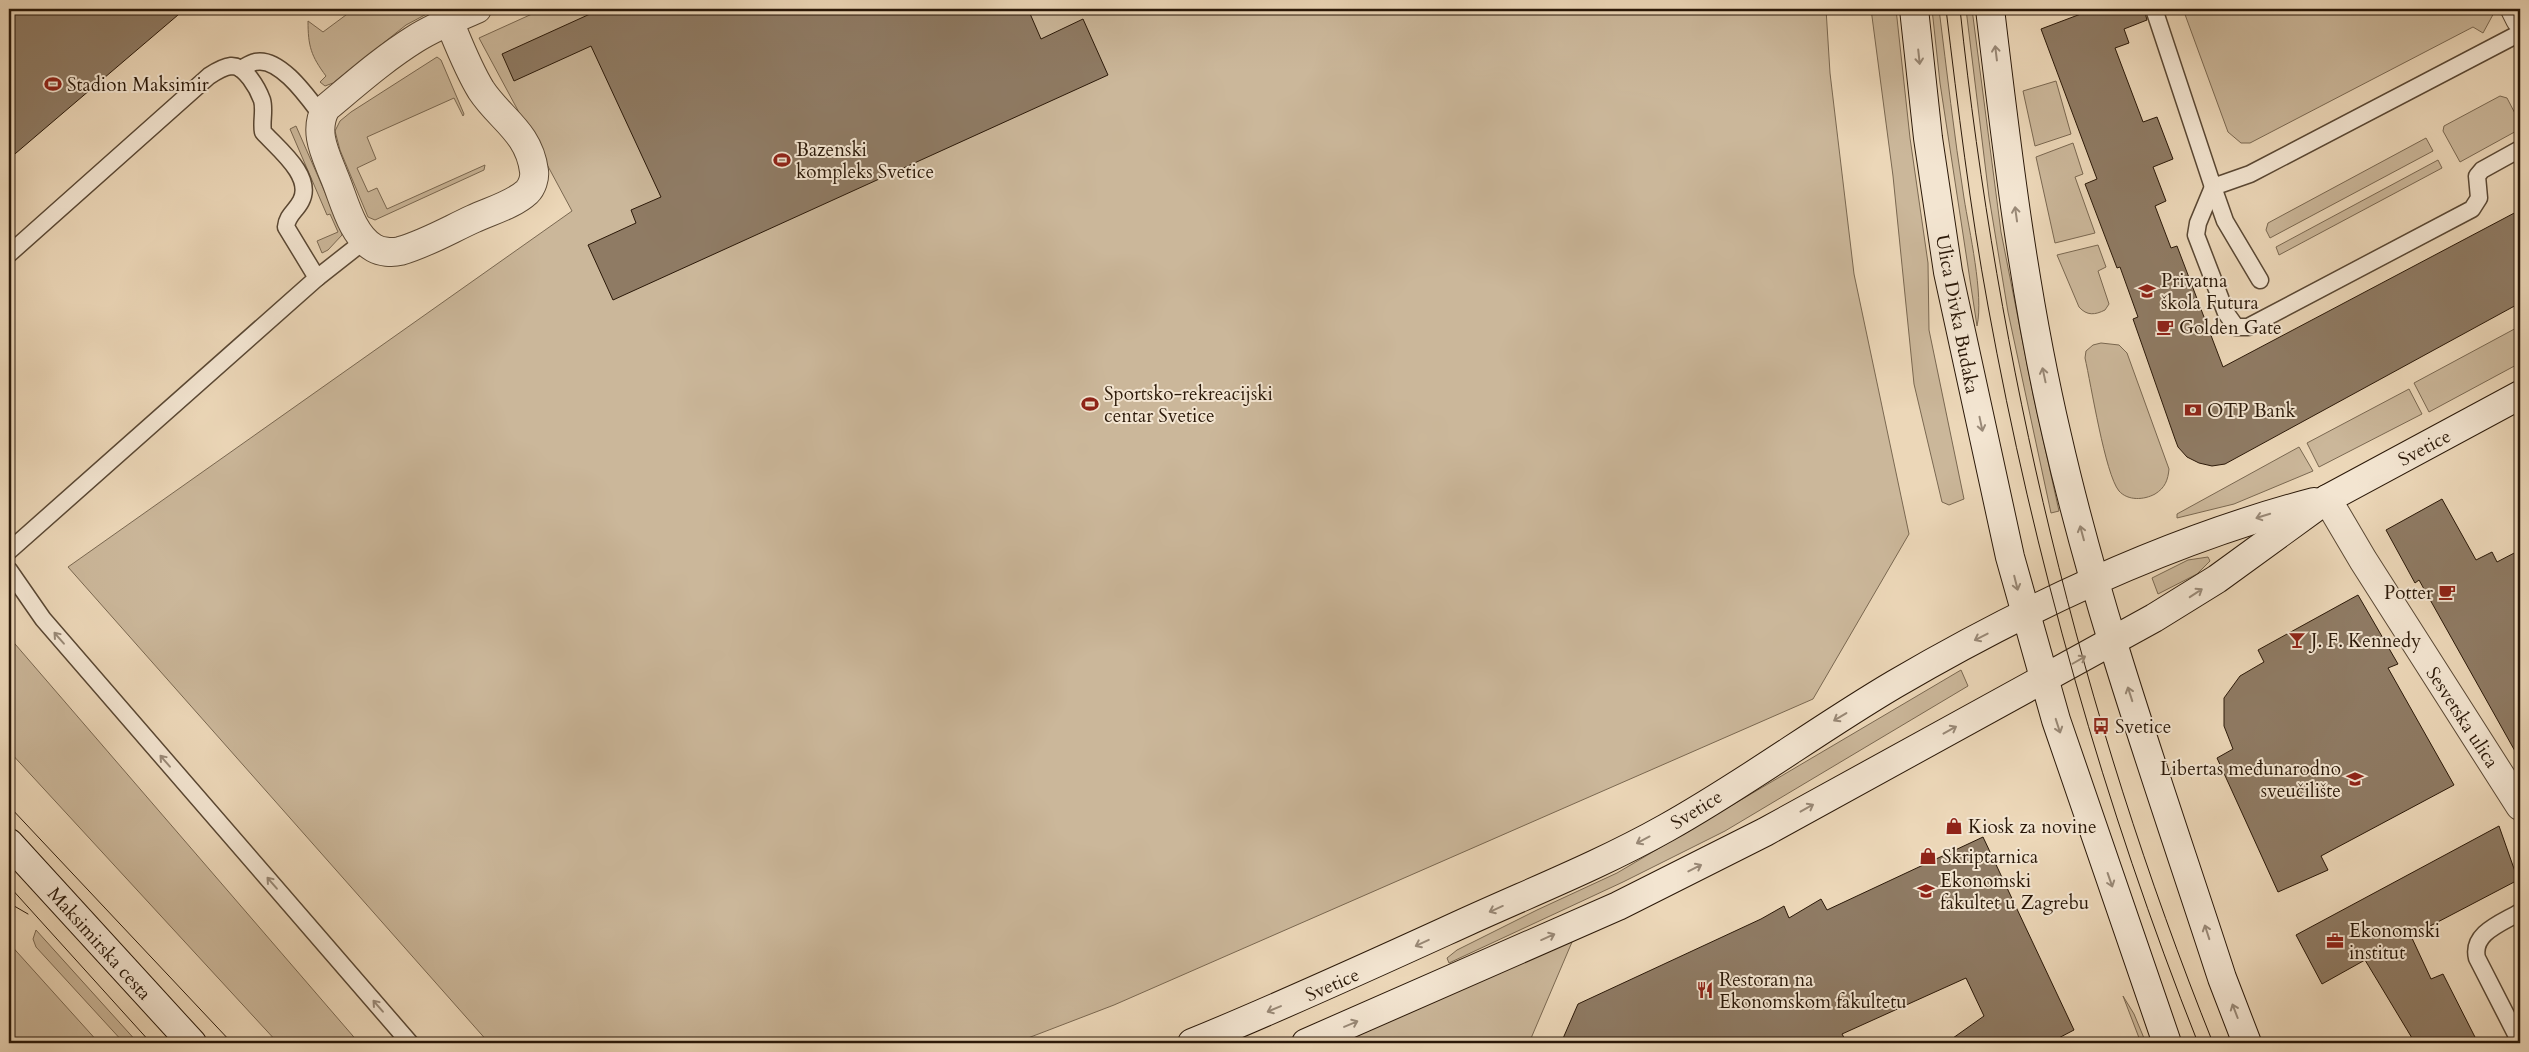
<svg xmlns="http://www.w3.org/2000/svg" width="2529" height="1052" font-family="Cardo,serif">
<rect width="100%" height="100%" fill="#ecd7b8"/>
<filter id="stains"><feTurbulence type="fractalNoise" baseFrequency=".004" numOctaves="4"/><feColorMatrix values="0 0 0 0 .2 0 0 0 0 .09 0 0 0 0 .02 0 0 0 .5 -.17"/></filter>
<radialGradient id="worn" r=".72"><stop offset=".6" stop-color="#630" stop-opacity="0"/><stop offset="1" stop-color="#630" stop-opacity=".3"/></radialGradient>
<g fill="#cbb79a" stroke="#7a6851">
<path d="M354 9H436L406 25 333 83 325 86 320 82 326 76C311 56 308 46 308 21L323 32Z"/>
<path d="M543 9H1826L1830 73 1854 274 1909 534 1813 699 1114 1005 1015 1043H489L68 567 572 211 479 38Z"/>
<path d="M1871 9H1896L1910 138 1928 263 1929 330 1964 499 1949 505 1942 502 1914 384 1893 176Z"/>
<path d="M1932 9H1939C1947 72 1954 135 1964 198 1969 230 1984 295 1977 326L1940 83Z"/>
<path d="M1966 9H1972L2001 232 2033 394 2059 511 2051 513 2008 312 1989 197Z"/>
<path d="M2183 9H2496L2483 33 2473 27 2250 143H2241L2228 132Z"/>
<path d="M437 57 441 60 464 114 463 116 454 98 367 137 376 159 357 168 368 192 377 188 387 209 485 165 484 170 375 220 368 217 340 150 335 131 340 121 351 112Z"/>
<path d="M2056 81 2071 134 2035 146 2023 91Z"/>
<path d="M2500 96 2507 98 2520 123V129L2460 162 2443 131 2444 126Z"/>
<path d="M296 126 341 229 342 235 328 250 322 253 317 241 338 232 330 214 327 215 290 129Z"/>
<path d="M2426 138 2433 151 2270 238 2266 230 2268 223Z"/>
<path d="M2073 143 2083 174 2075 177 2095 233 2055 243 2036 157Z"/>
<path d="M2438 160 2442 168 2279 255 2276 247Z"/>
<path d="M2098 245 2106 267 2098 271 2109 304 2105 310C2095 315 2087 316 2079 307L2057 255Z"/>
<path d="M2520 326V363L2429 412 2414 383Z"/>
<path d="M2101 343 2119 345 2127 353 2169 469C2168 480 2165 488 2155 494 2144 500 2128 501 2119 491 2105 474 2091 384 2085 358L2086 351 2093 345Z"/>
<path d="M2409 389 2422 414 2319 467 2307 443Z"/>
<path d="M2299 447 2313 471 2234 504 2177 518V514Z"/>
<path d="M2208 557 2210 561 2197 574 2158 594 2152 578 2188 560Z"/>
<path d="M9 637 359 1043H278L9 751Z"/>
<path d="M1961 670 1968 686 1725 831 1623 882 1449 963 1447 958 1457 950 1537 910 1617 873Z"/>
<path d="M36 930 138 1043H124L36 947 33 939Z"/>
<path d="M1575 935 1529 1043H1336Z"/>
<path d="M9 943 17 952 99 1043H9Z"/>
<path d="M2123 996 2134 1014 2146 1043H2141Z"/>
</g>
<g fill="#8f7b64" stroke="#2a1808">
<path d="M9 9H185L9 159Z"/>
<path d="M601 9H1028L1041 39 1083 19 1108 75 613 300 588 245 636 223 631 210 661 197 591 46 514 81 502 54Z"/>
<path d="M2094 9H2144L2147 20 2124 29 2129 43 2115 48 2143 122 2157 117 2173 159 2153 167 2166 201 2155 206 2171 248 2177 246 2223 367 2520 210V303L2225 464 2212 466 2199 463 2187 457 2178 447 2175 439 2133 319 2138 317 2120 267 2117 268 2085 184 2097 179 2041 29Z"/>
<path d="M2442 499 2476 560 2492 552 2497 562 2520 550V760L2419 580 2415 583 2386 530Z"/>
<path d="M2358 595 2398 664 2388 668 2454 785 2321 856 2328 870 2278 892 2217 758 2233 749 2224 726V698L2240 676 2264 662 2258 650Z"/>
<path d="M2499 826 2518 880 2411 936 2431 979 2443 974 2478 1043H2415L2365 960 2322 984 2296 935Z"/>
<path d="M1983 837 2074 1030 2049 1043H1946L1984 1016 1966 978 1842 1034 1847 1043H1561L1578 1004 1761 919 1784 906 1789 918 1821 899 1827 910Z"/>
</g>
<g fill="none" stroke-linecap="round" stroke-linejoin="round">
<g stroke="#5a4834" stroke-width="19">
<g id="lane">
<path d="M2154 9 2213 187 2250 174 2520 33"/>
<path d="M241 69C245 67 250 63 255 62 280 56 309 99 322 116"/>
<path d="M2213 187 2198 223 2196 235 2226 313 2236 327H2248L2472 209 2479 198 2477 176 2482 170 2520 149"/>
<path d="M2213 187 2225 221 2260 280"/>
<path d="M9 254 209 76C215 72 223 67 231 66 245 65 258 89 262 100 265 110 261 122 263 132 277 148 314 176 301 201 296 211 287 215 286 227L317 278"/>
<path d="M9 551 317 278 364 241"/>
<path d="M9 570 43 619 410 1043"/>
<path d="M2520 912C2502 923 2471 933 2477 958L2520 1042"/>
</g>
</g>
<g stroke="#5a4834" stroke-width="30">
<g id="street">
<path d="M2515 9 2520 19"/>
<path d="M449 21C459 45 468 69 481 90 500 119 529 132 534 171 535 178 532 187 527 192 513 205 490 211 473 219 449 230 425 244 400 251 392 253 381 252 374 248 351 235 344 199 334 176 325 153 313 131 326 108 355 84 383 59 415 39 434 27 456 18 477 9"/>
<path d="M2327 499 2363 560 2520 806"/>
</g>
</g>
<g stroke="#2a1808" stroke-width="30">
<g id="secondary">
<path d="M1914 9 1928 138 1948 272 2010 557 2056 720 2167 1043"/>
<path d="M1990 9C2007 152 2024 295 2057 436 2099 620 2164 799 2222 978L2247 1043"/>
<path d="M9 843 192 1043"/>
<path d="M1192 1043C1285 1005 1376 963 1468 921 1534 891 1602 864 1666 828 1745 784 1817 730 1895 684 2027 607 2166 541 2314 502"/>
<path d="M1306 1043 1618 906 1765 832 2154 618 2217 579 2327 499 2520 395"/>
</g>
</g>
<use href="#lane" stroke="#f3e5d1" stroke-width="16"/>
<use href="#street" stroke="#f3e5d1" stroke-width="28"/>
<use href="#secondary" stroke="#f3e5d1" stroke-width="28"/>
<g stroke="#2a1808" stroke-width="1">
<path d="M1946 9C1958 108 1970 208 1988 306 2034 558 2104 806 2198 1043"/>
<path d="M1960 9C1998 364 2080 712 2213 1043"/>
<path d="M9 806 232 1043"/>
<path d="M9 886 151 1043"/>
<path d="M9 903 28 914"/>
</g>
</g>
<defs><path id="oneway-shaft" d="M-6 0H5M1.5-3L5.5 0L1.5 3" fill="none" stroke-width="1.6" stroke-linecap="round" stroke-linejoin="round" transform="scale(1.25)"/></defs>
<g stroke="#998977">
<use href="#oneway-shaft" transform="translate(1996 53) rotate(-97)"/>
<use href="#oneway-shaft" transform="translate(1919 57) rotate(84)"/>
<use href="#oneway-shaft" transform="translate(2016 214) rotate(-98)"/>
<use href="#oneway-shaft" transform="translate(2044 375) rotate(-102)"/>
<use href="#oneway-shaft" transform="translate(1981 424) rotate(78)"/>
<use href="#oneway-shaft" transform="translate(2263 516) rotate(163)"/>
<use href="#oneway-shaft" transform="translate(2082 533) rotate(-105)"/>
<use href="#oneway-shaft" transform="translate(2016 583) rotate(76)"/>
<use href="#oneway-shaft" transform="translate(2196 593) rotate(-33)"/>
<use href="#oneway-shaft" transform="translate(1981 637) rotate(153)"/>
<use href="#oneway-shaft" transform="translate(59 638) rotate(-131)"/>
<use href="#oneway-shaft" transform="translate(2079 660) rotate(-30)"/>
<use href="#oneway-shaft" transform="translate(2130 694) rotate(-108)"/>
<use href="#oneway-shaft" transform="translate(1840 717) rotate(149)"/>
<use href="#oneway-shaft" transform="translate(2058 726) rotate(72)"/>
<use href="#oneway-shaft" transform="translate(1950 730) rotate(-29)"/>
<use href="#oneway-shaft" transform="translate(165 761) rotate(-131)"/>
<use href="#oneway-shaft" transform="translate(1807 808) rotate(-29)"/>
<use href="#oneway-shaft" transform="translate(1643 840) rotate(152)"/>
<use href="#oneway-shaft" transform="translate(1695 868) rotate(-27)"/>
<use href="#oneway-shaft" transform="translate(2110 880) rotate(71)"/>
<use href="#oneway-shaft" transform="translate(272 883) rotate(-131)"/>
<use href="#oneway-shaft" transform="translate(1496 909) rotate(156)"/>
<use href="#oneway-shaft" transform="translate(2207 932) rotate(-108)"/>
<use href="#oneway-shaft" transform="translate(1548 937) rotate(-24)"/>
<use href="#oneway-shaft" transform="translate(1422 943) rotate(155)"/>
<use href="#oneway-shaft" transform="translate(378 1006) rotate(-131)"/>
<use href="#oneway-shaft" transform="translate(1274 1009) rotate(157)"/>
<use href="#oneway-shaft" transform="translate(2235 1011) rotate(-111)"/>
<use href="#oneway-shaft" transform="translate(1351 1024) rotate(-23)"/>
</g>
<defs>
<g id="stadium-bare" transform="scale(1.35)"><path d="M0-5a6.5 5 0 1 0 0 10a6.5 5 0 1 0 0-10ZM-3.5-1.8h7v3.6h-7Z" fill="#8f2418" stroke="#f3e5d1" stroke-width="2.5" paint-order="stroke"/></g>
<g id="school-bare" transform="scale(1.35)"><path d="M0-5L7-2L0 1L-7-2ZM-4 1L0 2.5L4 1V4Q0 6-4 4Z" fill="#8f2418" stroke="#f3e5d1" stroke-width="2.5" paint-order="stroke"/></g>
<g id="cafe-bare" transform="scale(1.35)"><path d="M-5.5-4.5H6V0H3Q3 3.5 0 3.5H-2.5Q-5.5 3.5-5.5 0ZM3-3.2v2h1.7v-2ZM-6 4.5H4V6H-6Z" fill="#8f2418" stroke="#f3e5d1" stroke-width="2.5" paint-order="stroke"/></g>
<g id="bank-bare" transform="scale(1.35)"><path d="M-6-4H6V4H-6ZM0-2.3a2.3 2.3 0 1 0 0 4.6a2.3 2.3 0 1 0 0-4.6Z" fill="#8f2418" stroke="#f3e5d1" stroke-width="2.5" paint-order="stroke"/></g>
<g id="bar-bare" transform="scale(1.35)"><path d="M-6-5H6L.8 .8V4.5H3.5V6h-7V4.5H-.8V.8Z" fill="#8f2418" stroke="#f3e5d1" stroke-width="2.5" paint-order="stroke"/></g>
<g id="bus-bare" transform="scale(1.35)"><path d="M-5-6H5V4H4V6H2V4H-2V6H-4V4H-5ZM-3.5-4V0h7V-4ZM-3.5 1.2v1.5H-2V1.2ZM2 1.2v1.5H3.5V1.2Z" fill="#8f2418" stroke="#f3e5d1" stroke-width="2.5" paint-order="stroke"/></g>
<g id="university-bare" transform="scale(1.35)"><path d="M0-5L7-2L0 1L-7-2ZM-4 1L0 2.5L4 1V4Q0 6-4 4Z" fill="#8f2418" stroke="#f3e5d1" stroke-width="2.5" paint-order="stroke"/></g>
<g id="shop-bare" transform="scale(1.35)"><path d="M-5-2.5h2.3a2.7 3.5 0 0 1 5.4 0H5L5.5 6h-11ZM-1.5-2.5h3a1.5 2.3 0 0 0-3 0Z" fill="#8f2418" stroke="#f3e5d1" stroke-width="2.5" paint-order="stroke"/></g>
<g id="office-bare" transform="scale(1.35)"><path d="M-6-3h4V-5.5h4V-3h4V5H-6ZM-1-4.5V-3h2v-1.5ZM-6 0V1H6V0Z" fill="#8f2418" stroke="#f3e5d1" stroke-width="2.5" paint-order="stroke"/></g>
<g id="restaurant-bare" transform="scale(1.35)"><path d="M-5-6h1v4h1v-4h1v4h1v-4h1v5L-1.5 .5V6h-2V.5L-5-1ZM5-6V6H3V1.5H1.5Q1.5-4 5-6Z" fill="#8f2418" stroke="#f3e5d1" stroke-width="2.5" paint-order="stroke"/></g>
</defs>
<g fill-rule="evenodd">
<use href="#stadium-bare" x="53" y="84"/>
<use href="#stadium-bare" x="782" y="160"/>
<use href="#school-bare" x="2147" y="291"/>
<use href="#cafe-bare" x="2165" y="327"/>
<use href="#stadium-bare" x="1090" y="404"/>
<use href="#bank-bare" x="2193" y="410"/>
<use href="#cafe-bare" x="2447" y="592"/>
<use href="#bar-bare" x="2297" y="640"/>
<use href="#bus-bare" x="2101" y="726"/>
<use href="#university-bare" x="2355" y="779"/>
<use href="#shop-bare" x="1954" y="826"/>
<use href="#shop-bare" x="1928" y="856"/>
<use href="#university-bare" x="1926" y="891"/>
<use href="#office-bare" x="2335" y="941"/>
<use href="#restaurant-bare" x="1705" y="990"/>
</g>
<g text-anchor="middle" stroke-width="4" stroke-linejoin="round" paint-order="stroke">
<g font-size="19" fill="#2a1808" stroke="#f3e5d1" text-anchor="start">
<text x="67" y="91">Stadion Maksimir</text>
<text x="796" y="156">Bazenski<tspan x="796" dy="22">kompleks Svetice</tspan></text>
<text x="2161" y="287">Privatna<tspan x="2161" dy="22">škola Futura</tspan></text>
<text x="2179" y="334">Golden Gate</text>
<text x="1104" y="400">Sportsko-rekreacijski<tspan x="1104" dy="22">centar Svetice</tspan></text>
<text x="2207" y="417">OTP Bank</text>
<text x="2433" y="599" text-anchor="end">Potter</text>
<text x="2311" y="647">J. F. Kennedy</text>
<text x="2115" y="733">Svetice</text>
<text x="2341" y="775" text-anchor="end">Libertas međunarodno<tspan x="2341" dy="22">sveučilište</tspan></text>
<text x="1968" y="833">Kiosk za novine</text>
<text x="1942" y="863">Skriptarnica</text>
<text x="1940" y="887">Ekonomski<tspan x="1940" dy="22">fakultet u Zagrebu</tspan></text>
<text x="2349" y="937">Ekonomski<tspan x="2349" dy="22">institut</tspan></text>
<text x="1719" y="986">Restoran na<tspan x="1719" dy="22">Ekonomskom fakultetu</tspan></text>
</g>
<g font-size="19" fill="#2a1808" stroke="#f3e5d1">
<text transform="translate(1958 314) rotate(79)" y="7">Ulica Divka Budaka</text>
<text transform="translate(2424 447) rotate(-28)" y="7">Svetice</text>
<text transform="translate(2463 717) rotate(57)" y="7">Sesvetska ulica</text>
<text transform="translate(1696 809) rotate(-32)" y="7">Svetice</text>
<text transform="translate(100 943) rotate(48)" y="7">Maksimirska cesta</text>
<text transform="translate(1332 984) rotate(-24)" y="7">Svetice</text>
</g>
</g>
<rect width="2529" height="1052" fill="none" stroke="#ecd7b8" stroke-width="30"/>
<rect x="10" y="10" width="2509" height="1032" fill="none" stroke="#2a1808" stroke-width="2.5"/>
<rect x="15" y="15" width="2499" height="1022" fill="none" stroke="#2a1808"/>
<rect width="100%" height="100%" filter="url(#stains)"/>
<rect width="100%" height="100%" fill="url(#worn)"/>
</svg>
